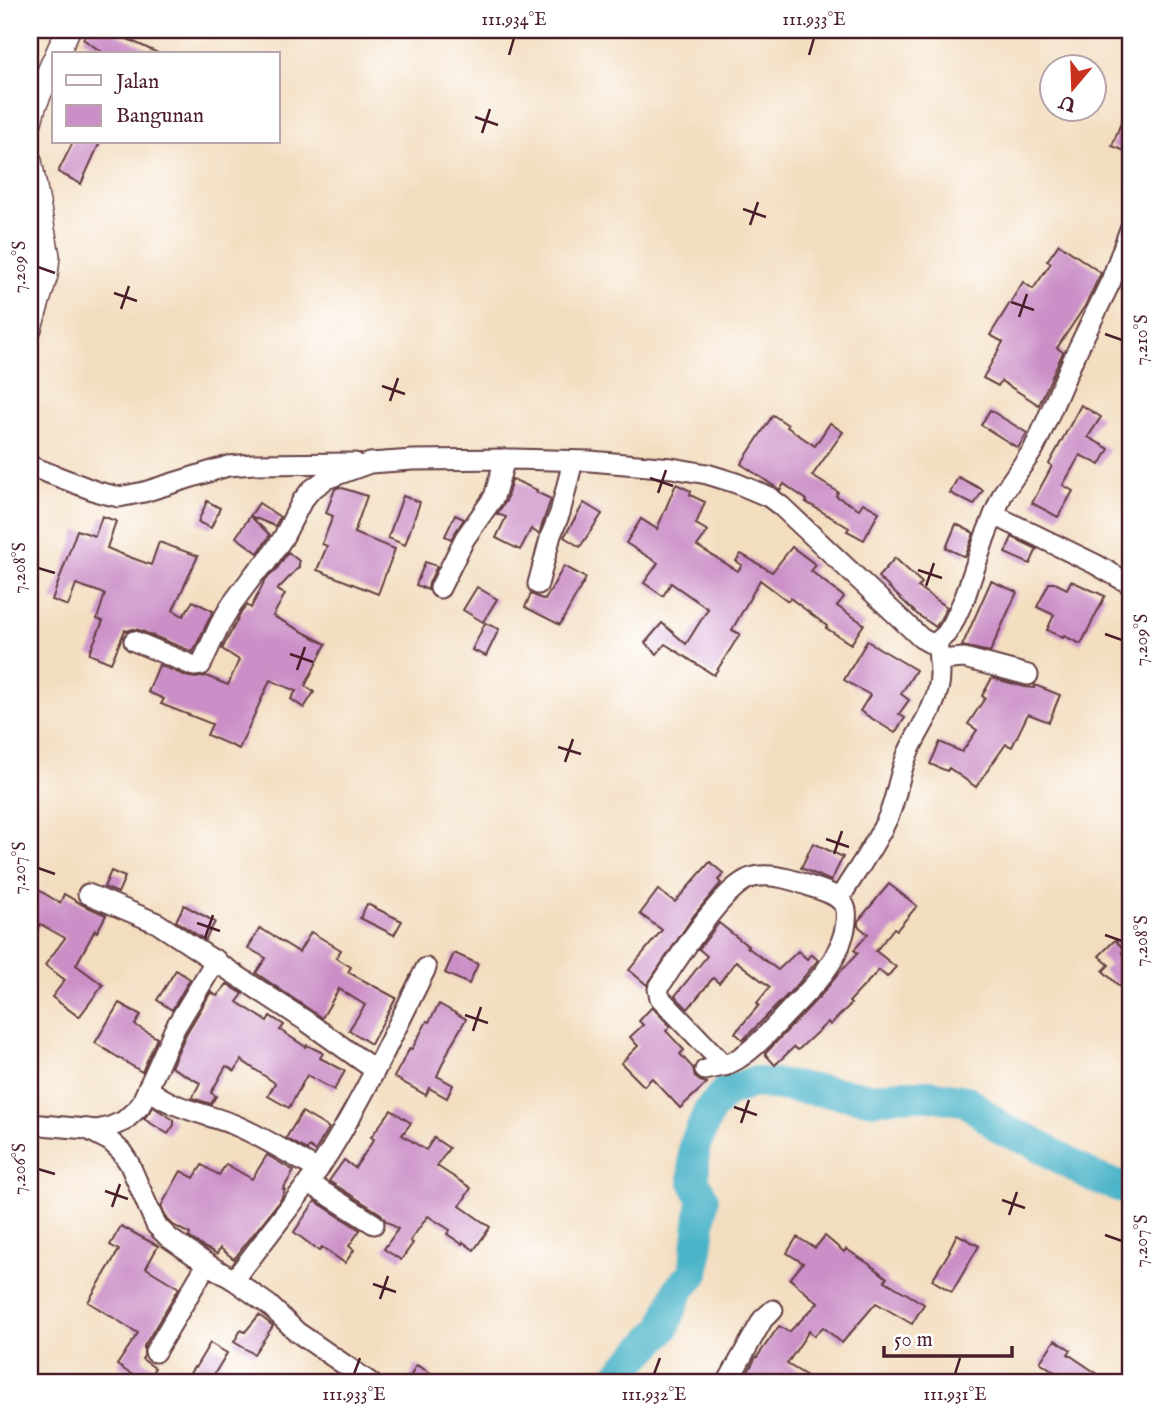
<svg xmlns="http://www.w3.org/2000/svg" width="1160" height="1413" font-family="'IM FELL English',serif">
<rect width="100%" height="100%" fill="#fff"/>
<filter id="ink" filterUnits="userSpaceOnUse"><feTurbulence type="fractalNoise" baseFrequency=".0143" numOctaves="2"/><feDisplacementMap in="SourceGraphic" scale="14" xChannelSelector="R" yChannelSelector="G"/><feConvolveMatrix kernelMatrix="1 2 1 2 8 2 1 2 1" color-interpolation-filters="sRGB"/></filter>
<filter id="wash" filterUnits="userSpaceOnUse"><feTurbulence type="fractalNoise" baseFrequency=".00686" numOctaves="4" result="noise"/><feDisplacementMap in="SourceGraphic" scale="28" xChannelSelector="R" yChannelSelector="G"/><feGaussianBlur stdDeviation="1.57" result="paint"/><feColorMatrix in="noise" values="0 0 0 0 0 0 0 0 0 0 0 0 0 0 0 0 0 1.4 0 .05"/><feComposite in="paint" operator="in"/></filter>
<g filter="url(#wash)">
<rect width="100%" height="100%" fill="#f3ddbf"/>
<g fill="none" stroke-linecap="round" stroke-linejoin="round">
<path stroke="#4ab3c8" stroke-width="32" d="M611 1383 664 1328 679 1289 694 1273 703 1199 694 1181V1147L709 1111 725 1092 754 1082 839 1093 874 1099 898 1095H930L967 1101 1003 1130 1031 1141 1093 1177 1130 1190"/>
</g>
<g id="blocks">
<g fill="#cb8ec6">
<path d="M89 30H108L160 54H105L83 39Z"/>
<path d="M1129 102H1130V153L1112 146Z"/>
<path d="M73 142H100L81 184 58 172Z"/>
<path d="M1059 244 1101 273 1085 306 1057 348 1063 352 1039 405 1001 381 998 386 983 378 1003 342 990 335 1023 282 1033 289 1051 263 1047 261Z"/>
<path d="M1081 405 1101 417 1088 437 1109 449 1100 465 1080 455 1063 485 1073 491 1058 517 1032 503 1052 466 1049 464Z"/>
<path d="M990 410 1027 433 1018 448 981 425Z"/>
<path d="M773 415 788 425 787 427 815 446 830 423 843 432 812 476 838 492 836 496 859 509 863 503 879 512 864 540 847 531 849 528 806 502 807 500 784 484 780 490 741 464Z"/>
<path d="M958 477 983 490 974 505 950 493Z"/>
<path d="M512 479 537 490 536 492 551 499 539 534 531 529 520 550 496 538 506 517 497 514 506 501Z"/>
<path d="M676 484 691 491 690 495 705 502 696 524 708 531 697 546 738 571 742 565 736 561 741 554 772 572 792 547 816 565 811 571 844 597 837 606 864 624 851 644 826 628 827 626 790 598 788 601 760 580 732 630 740 634 714 675 665 644 657 654 645 643 662 623 686 644 708 609 671 583 663 596 644 583 658 563 626 543 641 519 657 529Z"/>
<path d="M339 487 367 496 354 533 395 549 378 594 317 570 327 546 322 544 333 516 326 513 335 489Z"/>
<path d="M403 496 420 502 405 545 388 538Z"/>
<path d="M207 501 220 508 211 528 198 522Z"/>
<path d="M259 503 280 517 275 526 250 516 270 535 258 553 236 537Z"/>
<path d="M584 503 602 514 580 547 564 537Z"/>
<path d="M455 515 464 519 451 539 445 536Z"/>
<path d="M102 516 116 521 107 548 119 553 151 565 159 542 198 556 173 610 183 616 193 601 213 611 193 652 139 630 133 629 127 631 125 630 111 663 89 654 103 621 97 619 105 594 76 584 68 606 52 600 77 530 95 536Z"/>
<path d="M956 524 974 533 965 557 946 548Z"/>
<path d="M1012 537 1037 549 1030 564 1005 553Z"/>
<path d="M288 552 299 561V567L277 590 285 594 273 616 326 644 305 686 314 692 304 708 291 699 296 691 270 680 239 749 207 735 212 724 161 704 164 699 148 692 159 665 189 677 196 678 206 676 228 685 239 660 222 649 242 611 247 605 251 608 265 580 276 570Z"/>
<path d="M895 558 922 583 918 587 947 607 936 627 918 615 878 577Z"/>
<path d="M425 562 437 566 429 583 428 590 416 585Z"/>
<path d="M564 566 586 578 560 625 525 607 531 594 545 600Z"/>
<path d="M991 581 1017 592 990 652 962 646Z"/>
<path d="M1071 581 1105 596 1081 644 1064 636 1063 638 1047 630 1054 615 1037 607 1049 583H1055L1067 589Z"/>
<path d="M477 587 497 599 483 622 463 610Z"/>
<path d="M485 623 499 629 486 656 472 650Z"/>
<path d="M867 641 916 670 901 694 909 700 899 714 905 718 895 733 860 711 870 695 844 680Z"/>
<path d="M992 678 1025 687 1034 688 1035 685 1060 695 1049 722 1028 714 1012 747 1006 744 976 787 949 768 947 771 930 764 940 742 962 752 977 730 968 724 985 698 982 696Z"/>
<path d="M813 843 843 857 831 881 801 868Z"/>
<path d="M710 862 724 874 718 880 721 883 694 915 647 985 629 970 662 930 640 914 658 890 675 902Z"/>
<path d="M111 871 125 877 118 893 104 887Z"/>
<path d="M889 884 917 906 897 930 894 928 876 951 896 967 887 977 879 970 849 1002 851 1004 830 1025 828 1022 798 1050 794 1047 775 1065 765 1054 822 994 840 972 858 953 854 950 868 934 858 926V921Z"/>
<path d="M37 889 60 903 64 894 83 905 106 915 97 932 95 930 76 965 103 985 79 1017 52 997 65 980 45 965 65 938 40 924 30 940V899Z"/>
<path d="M367 904 402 921 394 935 360 918Z"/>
<path d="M184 905 215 922 205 940 176 921Z"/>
<path d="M719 923 748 946 747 947 778 970 798 951 807 959 811 954 818 960 798 984 743 1040 735 1033 759 1005 757 1003 770 987 736 961 719 983 713 978 688 1009 675 996 707 956 699 949Z"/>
<path d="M260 928 299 952 311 932 341 950 336 958 351 967 348 972 396 998 371 1044 349 1030 365 1005 339 989 322 1018 256 973 266 958 248 948Z"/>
<path d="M1115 940 1125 950 1122 953 1130 962V975L1119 986 1103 971 1109 965 1099 956Z"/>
<path d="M454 953 478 964 469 984 445 973Z"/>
<path d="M176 970 190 979 172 1010 157 1000Z"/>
<path d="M227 984 243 994 237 1002 267 1021 270 1016 284 1025 280 1030 306 1047 307 1045 323 1053 320 1058 345 1071 334 1090 307 1075 289 1108 268 1096 275 1083 241 1060 235 1071 226 1066 211 1093 216 1096 211 1104 192 1098 200 1083 171 1067 186 1034 211 992 217 996Z"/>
<path d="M119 1003 141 1015 135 1025 157 1038 142 1072 95 1043Z"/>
<path d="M439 1004 466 1019 451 1045 437 1076 453 1085 447 1098 429 1088 426 1095 394 1077 410 1048 412 1049 427 1021 429 1022Z"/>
<path d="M652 1007 670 1026 666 1031 684 1050 680 1054 693 1068 695 1077 700 1081 707 1083 680 1108 652 1078 644 1086 621 1063 638 1046 630 1037 643 1025 639 1021Z"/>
<path d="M153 1107 174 1120V1125L168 1134 144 1119Z"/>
<path d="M391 1110 411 1123 402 1135 426 1150 434 1138 449 1148 437 1166 471 1188 460 1206 490 1227 474 1250 463 1242 462 1244 447 1234 450 1230 428 1216 410 1241 413 1243 401 1260 384 1249 398 1229 385 1220 381 1214 329 1181 344 1160 355 1168 374 1139 371 1137Z"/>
<path d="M302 1112 329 1128 315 1151 309 1147 307 1150 286 1138Z"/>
<path d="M267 1155 294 1171 283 1189 285 1190 281 1199 234 1259 220 1248 217 1254 202 1246 189 1237 190 1234 173 1225 166 1218 161 1206 181 1171 194 1178 202 1165 219 1175 226 1164 252 1179Z"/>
<path d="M315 1201 360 1230 349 1246 354 1250 345 1263 322 1247 319 1251 294 1232Z"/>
<path d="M121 1226 158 1246 146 1268 179 1288 144 1346V1356L142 1359 155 1368 145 1383 117 1365 138 1333 88 1302 119 1250 110 1245Z"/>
<path d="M957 1234 979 1246 952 1292 932 1280 950 1251 949 1250Z"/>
<path d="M825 1236 844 1252 846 1249 872 1266 887 1278 885 1281 924 1304 912 1324 876 1303 842 1343 823 1327 814 1336 809 1331 787 1364 819 1383H742L756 1357H757L779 1326 789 1332 818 1303 790 1279 803 1263 787 1253 797 1237 815 1248Z"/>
<path d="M259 1315 273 1326 254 1354 234 1342 241 1330 245 1332Z"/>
<path d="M1055 1340 1071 1350 1068 1354 1111 1383H1051L1059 1375 1040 1362Z"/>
<path d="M210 1343 227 1353 212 1378 220 1383H184L194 1367 195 1368Z"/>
<path d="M416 1365 431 1373 426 1383H407Z"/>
</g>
</g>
</g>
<g filter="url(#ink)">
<use href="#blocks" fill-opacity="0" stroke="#633c41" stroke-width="2"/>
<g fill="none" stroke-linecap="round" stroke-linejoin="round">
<g stroke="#633c41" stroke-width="23">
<g id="minor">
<path d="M30 466 98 492 119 497 144 492 228 466 254 464 355 463"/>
<path d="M994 515 1095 564 1130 584"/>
<path d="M538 584 551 535 560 513 573 461"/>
<path d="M440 588 465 538 494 497 505 459"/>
<path d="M134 641 194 666 201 665 220 624 232 604 255 573 266 563 283 538 302 501 311 490 326 479 370 463 413 460 513 459 590 461 672 468 707 474 736 483 769 497 781 506 921 638 930 643 937 642 946 634 953 623 965 597 985 537 1003 493 1033 450 1039 438 1075 355 1111 281 1130 229"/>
<path d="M939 660 964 658 1028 675"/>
<path d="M88 894 157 923 306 1021 375 1070"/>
<path d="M839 899C856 871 876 845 889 815 897 795 899 774 908 753 919 728 940 703 940 674 940 663 938 652 937 642"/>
<path d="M705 1070C716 1068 726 1066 736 1060 755 1049 771 1030 787 1013 804 995 823 978 835 956 842 943 848 924 846 910 843 896 824 891 812 887 794 880 773 873 754 877 725 882 679 958 661 984L658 989 660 998 725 1066"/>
<path d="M148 1087C164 1107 213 1115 237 1126 265 1138 291 1155 318 1170 360 1106 392 1036 426 968"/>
<path d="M30 1124 87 1129 110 1141 121 1151 129 1163 156 1225 169 1238 207 1264 234 1280 269 1305 297 1332 371 1383"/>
<path d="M87 1129 97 1130 110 1127 124 1121 140 1106 175 1028 216 960"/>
<path d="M309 1183 374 1224"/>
<path d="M234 1280 318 1170"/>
<path d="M155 1352 207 1264"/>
<path d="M727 1383 763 1319 773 1310"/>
</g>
</g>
<g stroke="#633c41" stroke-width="26">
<g id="tertiary">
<path d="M57 54 68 30"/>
<path d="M30 122 34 107 54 60"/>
<path d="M30 161 48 256 46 275 30 328"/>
</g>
</g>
<use href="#minor" stroke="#fff" stroke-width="19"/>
<use href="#tertiary" stroke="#fff" stroke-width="23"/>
</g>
</g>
<path fill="none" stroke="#4a1f2b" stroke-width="2.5" d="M509 55 514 38M809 55 814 38M475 117 498 125M482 133 490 109M743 209 766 217M750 225 758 202M38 267 55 273M114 293 137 301M1011 302 1034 310M121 309 129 286M1019 317 1027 294M1105 334 1122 340M382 386 405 394M390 401 398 378M650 478 673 486M658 493 666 470M38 568 55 573M918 570 942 578M926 586 934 563M1105 634 1122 640M290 654 313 662M297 670 305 647M558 747 581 754M565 762 573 739M826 839 849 847M834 854 842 831M38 868 55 874M197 923 220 931M1105 935 1122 941M205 938 213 915M465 1015 488 1023M473 1031 481 1007M734 1107 757 1115M741 1123 749 1100M38 1169 55 1174M105 1191 128 1199M1002 1200 1025 1208M112 1207 120 1184M1009 1215 1017 1192M1105 1235 1122 1241M373 1284 396 1292M380 1299 388 1276M354 1374 360 1358M654 1374 660 1358M955 1374 960 1358"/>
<rect width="1160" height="1413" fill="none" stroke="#fff" stroke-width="77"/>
<rect x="52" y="52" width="228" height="91" fill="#ffffff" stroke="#b7a5aa" stroke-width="2"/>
<rect x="66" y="75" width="35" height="10" fill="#ffffff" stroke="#b7a5aa" stroke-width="2"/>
<text x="116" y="88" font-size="21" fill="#4a1f2b">Jalan</text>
<rect x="66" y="105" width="35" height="21" fill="#cb8ec6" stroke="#b7a5aa" stroke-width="2"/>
<text x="116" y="122" font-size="21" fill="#4a1f2b">Bangunan</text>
<g transform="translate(1073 88) rotate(199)"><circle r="33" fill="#ffffff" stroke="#b7a5aa" stroke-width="2"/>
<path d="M0-5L12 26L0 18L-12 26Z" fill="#c8321e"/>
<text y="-10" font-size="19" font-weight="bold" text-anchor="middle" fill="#4a1f2b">U</text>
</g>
<path d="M884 1346v10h128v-10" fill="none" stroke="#4a1f2b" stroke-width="3.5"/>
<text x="894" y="1346" font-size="21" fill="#4a1f2b" stroke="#ffffff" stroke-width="5" paint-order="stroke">50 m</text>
<rect x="38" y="38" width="1084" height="1336" fill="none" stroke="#4a1f2b" stroke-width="2.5"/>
<g font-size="18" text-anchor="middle" fill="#4a1f2b">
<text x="514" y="25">111.934°E</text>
<text x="814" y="25">111.933°E</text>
<text transform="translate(19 267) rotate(-90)" y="6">7.209°S</text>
<text transform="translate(1141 340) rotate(-90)" y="6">7.210°S</text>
<text transform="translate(19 568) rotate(-90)" y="6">7.208°S</text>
<text transform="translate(1141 640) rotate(-90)" y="6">7.209°S</text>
<text transform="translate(19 868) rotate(-90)" y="6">7.207°S</text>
<text transform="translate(1141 941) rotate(-90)" y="6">7.208°S</text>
<text transform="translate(19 1169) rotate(-90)" y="6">7.206°S</text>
<text transform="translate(1141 1241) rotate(-90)" y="6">7.207°S</text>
<text x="354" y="1400">111.933°E</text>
<text x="654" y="1400">111.932°E</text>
<text x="955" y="1400">111.931°E</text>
</g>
</svg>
